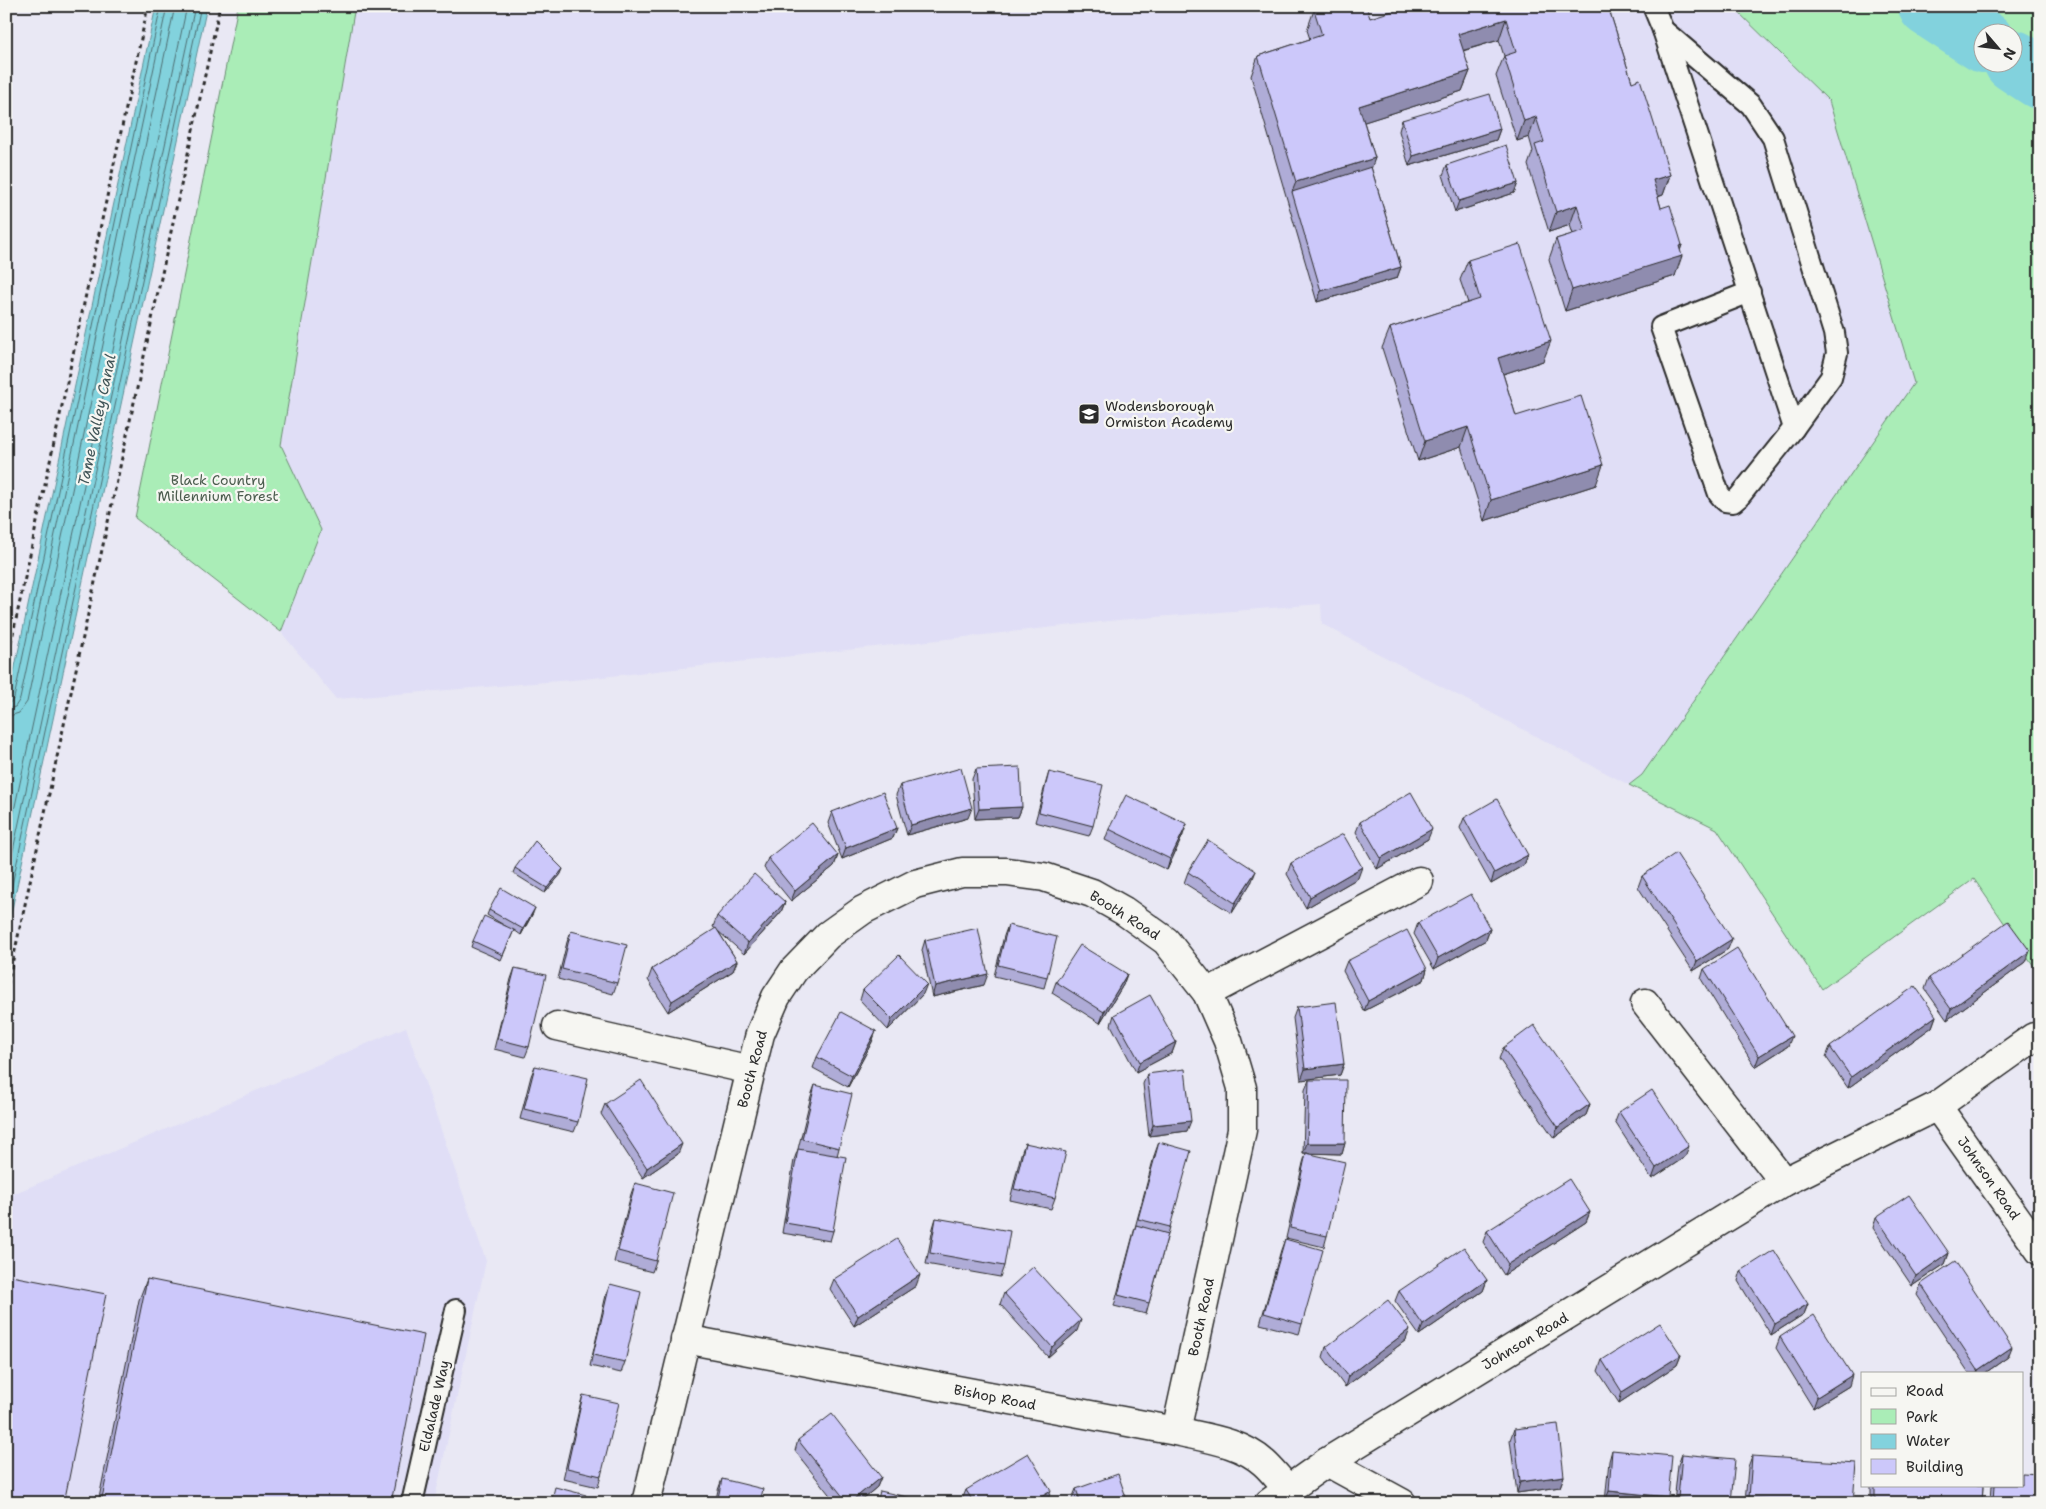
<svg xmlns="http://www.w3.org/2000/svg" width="2046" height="1509" font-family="'Shantell Sans',sans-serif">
<rect width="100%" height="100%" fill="#e9e8f4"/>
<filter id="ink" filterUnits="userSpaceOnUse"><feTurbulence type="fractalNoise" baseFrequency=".02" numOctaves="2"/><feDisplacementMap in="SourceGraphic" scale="10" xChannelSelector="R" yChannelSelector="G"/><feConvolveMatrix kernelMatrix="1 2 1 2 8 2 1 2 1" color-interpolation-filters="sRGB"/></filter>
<g filter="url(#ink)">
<g fill="#e0def6">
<path d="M355 6H1732L1829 101 1914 383 1642 775 1629 785 1322 624 1321 604 1118 620 584 679 336 699 281 632 321 530 281 445Z"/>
<path d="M406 1027 486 1261 434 1503H6V1197Z"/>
</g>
<g fill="#aaedb7" stroke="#6a8c71" fill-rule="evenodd">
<path d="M238 6H355L281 445 321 530 281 632 135 518Z"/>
<path d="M1732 6H2040V975L1974 879 1822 989 1717 829 1629 785 1642 775 1914 383 1829 101ZM1984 32H2014V62H1984Z"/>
</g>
<path fill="#82d2dd" stroke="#5f8f96" d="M156 6H207L6 937V709Z"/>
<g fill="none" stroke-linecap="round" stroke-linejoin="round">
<g stroke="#4e6e72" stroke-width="1">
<path d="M6 703 11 702 14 698 161 6"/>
<path d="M6 709 15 707 20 699 167 6"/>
<path d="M6 717 19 713 27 702 175 6"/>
<path d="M6 848 187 6"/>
<path d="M6 883 195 6"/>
<path d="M6 913 201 6"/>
</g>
<g stroke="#82d2dd" stroke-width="62">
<path d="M1929 6 1984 42"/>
<path d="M2014 61 2040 78"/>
</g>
<g stroke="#2b2b2b" stroke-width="24">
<g id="lane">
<path d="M1653 6 1663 30 1794 428"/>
<path d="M1663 30 1751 105 1773 138 1834 333 1837 353 1831 377 1794 428 1739 497 1733 502 1725 501 1719 494 1661 327 1750 292"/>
<path d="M412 1503 456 1310"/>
</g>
</g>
<g stroke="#2b2b2b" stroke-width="31">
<g id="street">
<path d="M1207 993 1419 881"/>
<path d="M1645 1003 1784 1182"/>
<path d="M557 1026 751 1070"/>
<path d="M1937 1106 2034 1037"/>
<path d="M685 1339 1176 1431C1206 1438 1241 1442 1264 1463 1273 1471 1280 1481 1288 1489"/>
<path d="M1327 1462 1402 1503"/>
<path d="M646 1503 751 1070 760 1034 776 997 794 970 828 935 863 910 915 884 962 872H1007L1044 877 1092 893 1124 911 1166 941 1207 993 1228 1041 1242 1088V1130L1176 1431"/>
<path d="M1269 1503 1327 1462 1784 1182 1937 1106 2040 1251"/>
</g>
</g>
<g stroke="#2b2b2b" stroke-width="3" stroke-dasharray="4 4" stroke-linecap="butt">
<path d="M6 666 148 6"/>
<path d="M6 992 220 6"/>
</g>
<use href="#lane" stroke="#f6f6f2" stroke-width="20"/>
<use href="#street" stroke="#f6f6f2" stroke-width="28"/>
</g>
<g fill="#afacd7" stroke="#2b2b2b">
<path d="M1608 6 1632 82 1670 175 1663 195 1658 197 1661 208 1682 245 1680 250 1675 276 1565 311 1549 259 1556 239 1573 234 1570 225 1549 232 1528 165 1533 151 1529 137 1517 141 1496 76 1504 56 1499 40 1463 51 1470 71 1462 91 1364 122 1375 158 1371 167 1401 267 1397 278 1317 302 1251 76 1258 56 1310 39 1307 30 1314 10 1370 18Z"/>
<path d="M1402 120 1500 129 1496 140 1409 166 1399 131Z"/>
<path d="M1447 165 1518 183 1514 193 1455 212 1443 175Z"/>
<path d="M1468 260 1543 361 1503 374 1516 416 1596 485 1484 521 1461 447 1418 461 1382 348 1390 328 1468 303 1460 280Z"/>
<path d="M976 769 1022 807 1018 817 975 819 972 779Z"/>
<path d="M1049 772 1093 826 1089 836 1035 822 1046 782Z"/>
<path d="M900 785 968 818 907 835 896 795Z"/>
<path d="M832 812 897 828 893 838 842 859 828 823Z"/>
<path d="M1464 818 1528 855 1524 865 1491 884 1460 828Z"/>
<path d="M1360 822 1428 839 1377 869 1356 832Z"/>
<path d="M1109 829 1183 835 1167 870 1105 840Z"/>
<path d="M838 855 834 866 791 901 764 868 768 858Z"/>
<path d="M1291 863 1358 878 1306 908 1287 874Z"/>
<path d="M515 868 561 874 545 893 513 873Z"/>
<path d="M1188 872 1252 881 1232 913 1184 883Z"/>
<path d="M1642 876 1728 949 1693 971 1638 887Z"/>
<path d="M785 902 781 912 744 954 718 931 737 961 733 971 668 1012 648 980 652 969 716 929 713 927 717 916Z"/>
<path d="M489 910 533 913 521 935 514 930 501 960 471 947 473 941 507 927 487 915Z"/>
<path d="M1418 923 1490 929 1486 940 1434 969 1414 934Z"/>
<path d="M1008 925 1047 977 1044 988 994 976 1004 936Z"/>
<path d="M571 931 617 983 613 994 558 979 567 942Z"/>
<path d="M925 940 984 985 932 997 922 950Z"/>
<path d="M1347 961 1427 969 1424 980 1364 1011 1343 971Z"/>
<path d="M2026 962 1947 1020 1925 989 1929 978Z"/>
<path d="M515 968 529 1047 525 1057 494 1049 511 979Z"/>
<path d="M1704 969 1788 1046 1755 1067 1701 979Z"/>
<path d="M1127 974 1123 985 1100 1023 1052 993 1056 982Z"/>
<path d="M863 990 923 994 888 1030 860 1000Z"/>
<path d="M1297 1007 1344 1064 1340 1075 1301 1080 1293 1018Z"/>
<path d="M1114 1015 1176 1042 1172 1053 1136 1072 1111 1025Z"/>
<path d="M1936 1016 1932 1027 1848 1088 1826 1057 1830 1047Z"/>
<path d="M876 1031 872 1042 848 1087 813 1068 817 1057Z"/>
<path d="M1503 1048 1590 1104 1586 1115 1554 1138 1499 1059Z"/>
<path d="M535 1066 578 1122 574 1132 520 1119 531 1076Z"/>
<path d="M1147 1074 1187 1131 1149 1136 1143 1084Z"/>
<path d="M1309 1080 1345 1143 1342 1154 1308 1153 1327 1236 1324 1247 1286 1238 1303 1163 1306 1153H1303L1305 1090Z"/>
<path d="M815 1085 839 1148 837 1156 833 1231 830 1241 782 1233 794 1160 798 1149 811 1096Z"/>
<path d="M605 1104 678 1154 643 1178 601 1114Z"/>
<path d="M1619 1112 1685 1157 1652 1179 1615 1122Z"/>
<path d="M2040 1117V1129L2037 1125Z"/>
<path d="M1159 1142 1170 1227 1149 1303 1146 1314 1114 1306 1155 1153Z"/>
<path d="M1025 1143 1055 1198 1051 1209 1010 1200 1021 1154Z"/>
<path d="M635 1183 656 1261 652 1272 614 1262 631 1194Z"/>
<path d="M1590 1212 1586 1222 1504 1275 1483 1242 1487 1231Z"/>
<path d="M1876 1217 1949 1253 1945 1264 1912 1286 1873 1228Z"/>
<path d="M936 1218 1004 1266 1000 1277 926 1264 933 1228Z"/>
<path d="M1285 1239 1302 1324 1299 1334 1260 1324 1281 1250Z"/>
<path d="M1741 1271 1808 1304 1804 1314 1771 1335 1738 1281Z"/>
<path d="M147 1279 391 1503H98L139 1300Z"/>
<path d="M834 1279 916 1286 854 1326 830 1289Z"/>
<path d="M1487 1280 1483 1291 1419 1335 1395 1301 1399 1291Z"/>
<path d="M610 1284 625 1362 621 1373 590 1366 606 1295Z"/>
<path d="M1921 1284 2008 1357 1985 1373H1969L1917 1295Z"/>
<path d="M1004 1293 1077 1331 1048 1357 1000 1304Z"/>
<path d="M1780 1337 1849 1386 1813 1408 1776 1348Z"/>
<path d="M1406 1340 1345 1387 1323 1357 1326 1347Z"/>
<path d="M1681 1355 1677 1365 1619 1403 1598 1371 1602 1360Z"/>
<path d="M583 1395 601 1476 598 1487 563 1479 580 1405Z"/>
<path d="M1514 1429 1564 1476 1560 1487 1517 1493 1510 1440Z"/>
<path d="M798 1440 881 1477 877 1487 858 1503H836L795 1451Z"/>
<path d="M1612 1450 1666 1503H1618L1605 1502 1609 1461Z"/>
<path d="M1682 1454 1731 1503H1674L1678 1465Z"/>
<path d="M1752 1456 1853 1503H1745L1748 1467Z"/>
<path d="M722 1479 760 1503H715L718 1490Z"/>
<path d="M1871 1485H1983L1982 1503H1871Z"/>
<path d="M1992 1485H2022L2040 1503H1991Z"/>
<path d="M1076 1489 1128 1503H1074L1072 1499Z"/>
<path d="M966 1490 1047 1502 1045 1503H964L962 1500Z"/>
</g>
<g fill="#8f8caf" stroke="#2b2b2b">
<path d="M1506 19 1499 40 1451 54 1458 34Z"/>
<path d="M1470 71 1462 91 1352 126 1359 106Z"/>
<path d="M1536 117 1529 137 1517 141 1524 121Z"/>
<path d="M1500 129 1496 140 1409 166 1413 156Z"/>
<path d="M1375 158 1368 178 1292 192 1296 182Z"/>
<path d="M1670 175 1663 195 1645 200 1653 180Z"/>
<path d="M1518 183 1514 193 1455 212 1459 201Z"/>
<path d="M1577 205 1570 225 1549 232 1556 212Z"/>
<path d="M1682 245 1678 257 1682 256 1675 276 1565 311 1572 290Z"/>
<path d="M1401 267 1397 278 1317 302 1321 291Z"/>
<path d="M1551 341 1543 361 1491 378 1498 358Z"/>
<path d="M1468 427 1461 447 1418 461 1425 441Z"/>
<path d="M1603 465 1596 485 1484 521 1491 500Z"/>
<path d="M1022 807 1018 817 975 819 979 809Z"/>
<path d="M972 808 968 818 907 835 911 825Z"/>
<path d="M1187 824 1183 835 1167 870 1170 859Z"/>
<path d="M897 828 893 838 842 859 846 848Z"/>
<path d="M1432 829 1428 839 1377 869 1381 858Z"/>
<path d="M838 855 834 866 791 901 795 891Z"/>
<path d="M1528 855 1524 865 1491 884 1494 873Z"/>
<path d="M1362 867 1358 878 1306 908 1310 897Z"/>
<path d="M563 869 561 874 545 893 547 888Z"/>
<path d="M1256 871 1252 881 1232 913 1235 903Z"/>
<path d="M785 902 781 912 744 954 748 943Z"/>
<path d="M535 908 533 913 521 935 523 929Z"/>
<path d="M1490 929 1486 940 1434 969 1438 958Z"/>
<path d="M1732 939 1728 949 1693 971 1697 961Z"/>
<path d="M2030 951 2026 962 1947 1020 1951 1009Z"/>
<path d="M737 961 733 971 668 1012 672 1001Z"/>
<path d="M1427 969 1424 980 1364 1011 1368 1001Z"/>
<path d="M988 974 984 985 932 997 935 986Z"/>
<path d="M1127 974 1123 985 1100 1023 1104 1012Z"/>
<path d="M927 984 923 994 888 1030 892 1019Z"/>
<path d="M1936 1016 1932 1027 1848 1088 1851 1077Z"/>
<path d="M876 1031 872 1042 848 1087 852 1076Z"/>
<path d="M1792 1036 1788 1046 1755 1067 1759 1056Z"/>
<path d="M1176 1042 1172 1053 1136 1072 1140 1062Z"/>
<path d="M1344 1064 1340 1075 1301 1080 1305 1069Z"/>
<path d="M1590 1104 1586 1115 1554 1138 1558 1127Z"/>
<path d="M1191 1121 1187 1131 1149 1136 1153 1125Z"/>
<path d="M1307 1143H1345L1342 1154 1303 1153Z"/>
<path d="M682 1144 678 1154 643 1178 647 1168Z"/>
<path d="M1689 1146 1685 1157 1652 1179 1656 1168Z"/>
<path d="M1590 1212 1586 1222 1504 1275 1508 1264Z"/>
<path d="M1949 1253 1945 1264 1912 1286 1916 1276Z"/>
<path d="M920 1275 916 1286 854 1326 858 1316Z"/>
<path d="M1487 1280 1483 1291 1419 1335 1423 1325Z"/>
<path d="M1808 1304 1804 1314 1771 1335 1775 1324Z"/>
<path d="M1081 1320 1077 1331 1048 1357 1052 1347Z"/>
<path d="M1410 1329 1406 1340 1345 1387 1348 1376Z"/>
<path d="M2012 1347 2008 1357 1985 1373H1977L1978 1370Z"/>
<path d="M1681 1355 1677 1365 1619 1403 1622 1392Z"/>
<path d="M1852 1375 1849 1386 1813 1408 1817 1397Z"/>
<path d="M1564 1476 1560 1487 1517 1493 1520 1482Z"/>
<path d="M881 1477 877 1487 858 1503H849Z"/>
<path d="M1051 1491 1047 1502 1045 1503H1031Z"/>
<path d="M1609 1491 1668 1497 1666 1503H1618L1605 1502Z"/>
<path d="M1678 1498 1728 1503H1676Z"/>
<path d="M1749 1498 1815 1503H1747Z"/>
</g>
<g fill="#ccc8fa" stroke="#2b2b2b">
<path d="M1325 6H1366L1370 18 1408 6H1608L1632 82 1640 79 1670 175 1653 180 1661 208 1670 205 1682 245 1679 246 1682 256 1572 290 1556 239 1585 230 1577 205 1556 212 1535 145 1544 142 1536 117 1524 121 1504 56 1516 52 1506 19 1458 34 1470 71 1359 106 1375 158 1296 182 1258 56 1322 35 1314 10Z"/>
<path d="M1490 94 1500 129 1413 156 1402 120Z"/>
<path d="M1506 145 1518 183 1459 201 1447 165Z"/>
<path d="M1371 167 1401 267 1321 291 1292 192Z"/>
<path d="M1520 244 1551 341 1498 358 1516 416 1581 396 1603 465 1491 500 1468 427 1425 441 1390 328 1480 299 1468 260Z"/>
<path d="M1020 767 1022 807 979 809 976 769Z"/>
<path d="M961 768 972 808 911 825 900 785Z"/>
<path d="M1049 772 1103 785 1093 826 1039 812Z"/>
<path d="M883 792 897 828 846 848 832 812Z"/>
<path d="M1411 792 1432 829 1381 858 1360 822Z"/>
<path d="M1126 795 1187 824 1170 859 1109 829Z"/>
<path d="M1497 799 1528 855 1494 873 1464 818Z"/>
<path d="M812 823 838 855 795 891 768 858Z"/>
<path d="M1343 834 1362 867 1310 897 1291 863Z"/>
<path d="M1208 840 1256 871 1235 903 1188 872Z"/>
<path d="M535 841 563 869 547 888 515 868Z"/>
<path d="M1676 853 1732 939 1697 961 1642 876Z"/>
<path d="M754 874 785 902 748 943 717 916Z"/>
<path d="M501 888 535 908 523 929 489 910Z"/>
<path d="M1471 894 1490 929 1438 958 1418 923Z"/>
<path d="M484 916 514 930 503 955 473 941Z"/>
<path d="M2008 921 2030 951 1951 1009 1929 978Z"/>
<path d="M1008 925 1057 937 1047 977 998 965Z"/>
<path d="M716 928 737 961 672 1001 652 969Z"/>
<path d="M978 928 988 974 935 986 925 940Z"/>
<path d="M1407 930 1427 969 1368 1001 1347 961Z"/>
<path d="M571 931 627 945 617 983 562 969Z"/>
<path d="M1080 945 1127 974 1104 1012 1056 982Z"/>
<path d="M1737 948 1792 1036 1759 1056 1704 969Z"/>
<path d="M899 955 927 984 892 1019 863 990Z"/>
<path d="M515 968 546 975 529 1047 497 1039Z"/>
<path d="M1915 986 1936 1016 1851 1077 1830 1047Z"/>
<path d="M1150 995 1176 1042 1140 1062 1114 1015Z"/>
<path d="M1336 1002 1344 1064 1305 1069 1297 1007Z"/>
<path d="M841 1012 876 1031 852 1076 817 1057Z"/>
<path d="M1534 1025 1590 1104 1558 1127 1503 1048Z"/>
<path d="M535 1066 588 1078 578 1122 524 1109Z"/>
<path d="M1185 1069 1191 1121 1153 1125 1147 1074Z"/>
<path d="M641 1080 682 1144 647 1168 605 1104Z"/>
<path d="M1309 1080H1346L1345 1143H1307Z"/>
<path d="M815 1085 852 1094 839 1148 802 1139Z"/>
<path d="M1652 1090 1689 1146 1656 1168 1619 1112Z"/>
<path d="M1159 1142 1191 1151 1170 1227 1138 1219Z"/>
<path d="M1025 1143 1066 1152 1055 1198 1014 1189Z"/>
<path d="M798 1149 846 1157 833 1231 785 1223Z"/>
<path d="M1306 1153 1345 1162 1327 1236 1290 1228Z"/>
<path d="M1569 1179 1590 1212 1508 1264 1487 1231Z"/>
<path d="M635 1183 673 1193 656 1261 618 1251Z"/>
<path d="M1909 1195 1949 1253 1916 1276 1876 1217Z"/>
<path d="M936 1218 1010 1231 1004 1266 930 1253Z"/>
<path d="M1136 1225 1168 1234 1149 1303 1118 1295Z"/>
<path d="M897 1239 920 1275 858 1316 834 1279Z"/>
<path d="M1285 1239 1323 1250 1302 1324 1264 1313Z"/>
<path d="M1464 1247 1487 1280 1423 1325 1399 1291Z"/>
<path d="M1774 1250 1808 1304 1775 1324 1741 1271Z"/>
<path d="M1955 1261 2012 1347 1978 1370 1921 1284Z"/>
<path d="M1033 1267 1081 1320 1052 1347 1004 1293Z"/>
<path d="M6 1275 106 1294 64 1503H6Z"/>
<path d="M147 1279 424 1335 391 1503H101Z"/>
<path d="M610 1284 641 1292 625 1362 593 1355Z"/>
<path d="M1388 1300 1410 1329 1348 1376 1326 1347Z"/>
<path d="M1814 1315 1852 1375 1817 1397 1780 1337Z"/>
<path d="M1660 1323 1681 1355 1622 1392 1602 1360Z"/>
<path d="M583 1395 619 1403 601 1476 567 1468Z"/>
<path d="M832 1414 881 1477 849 1503H848L798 1440Z"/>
<path d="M1558 1424 1564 1476 1520 1482 1514 1429Z"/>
<path d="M1612 1450 1672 1456 1668 1497 1609 1491Z"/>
<path d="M1028 1453 1051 1491 1031 1503H974L966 1490Z"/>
<path d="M1682 1454 1735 1459 1731 1503 1678 1498Z"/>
<path d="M1752 1456 1856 1463 1853 1503H1815L1749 1498Z"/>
<path d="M2022 1473 2040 1474V1503H1994L1995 1485H2022Z"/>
<path d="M1118 1474 1128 1503H1081L1076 1489Z"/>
<path d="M722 1479 763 1489 760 1503H717Z"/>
<path d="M1875 1485H1983L1982 1503H1875Z"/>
<path d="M555 1487 586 1495 584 1503H551Z"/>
<path d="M880 1491 933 1503H877Z"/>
</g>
</g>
<defs>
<g id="school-square" transform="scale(1.125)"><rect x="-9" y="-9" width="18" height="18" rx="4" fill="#2b2b2b" stroke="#f6f6f2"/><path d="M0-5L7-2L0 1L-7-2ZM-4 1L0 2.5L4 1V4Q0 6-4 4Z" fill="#fff"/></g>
</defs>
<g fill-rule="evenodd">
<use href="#school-square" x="1089" y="414"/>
</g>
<g text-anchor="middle" stroke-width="4.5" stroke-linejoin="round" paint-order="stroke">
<g font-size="14" fill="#2b2b2b" stroke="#f6f6f2" text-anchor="start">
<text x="1105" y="411">Wodensborough<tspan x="1105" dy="16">Ormiston Academy</tspan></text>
</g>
<g font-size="14" fill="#4b5c4e" stroke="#f6f6f2">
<text x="218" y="485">Black Country<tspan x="218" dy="16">Millennium Forest</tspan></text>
</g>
<g font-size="14" fill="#2b2b2b" stroke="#f6f6f2">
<text transform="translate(1125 915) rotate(32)" y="5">Booth Road</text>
<text transform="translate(752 1069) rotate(-75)" y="5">Booth Road</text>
<text transform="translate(1989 1178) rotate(55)" y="5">Johnson Road</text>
<text transform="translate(1201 1317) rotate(-78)" y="5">Booth Road</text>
<text transform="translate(1525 1341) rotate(-31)" y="5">Johnson Road</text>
<text transform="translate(995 1397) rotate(11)" y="5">Bishop Road</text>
<text transform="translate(434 1406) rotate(-77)" y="5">Eldalade Way</text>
</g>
<g font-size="15" font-style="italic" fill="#415558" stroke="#f6f6f2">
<text transform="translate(97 420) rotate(-78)" y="5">Tame Valley Canal</text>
</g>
</g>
<rect width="2046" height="1509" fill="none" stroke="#f6f6f2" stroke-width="25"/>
<rect x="12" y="12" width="2021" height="1484" fill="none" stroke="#2b2b2b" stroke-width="2" filter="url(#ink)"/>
<rect x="1861" y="1372" width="162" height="115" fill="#f6f6f2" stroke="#a5a5a2"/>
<rect x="1871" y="1388" width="25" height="8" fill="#f6f6f2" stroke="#a5a5a2"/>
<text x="1906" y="1396" font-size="15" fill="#2b2b2b">Road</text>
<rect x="1871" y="1409" width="25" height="15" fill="#aaedb7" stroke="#a5a5a2"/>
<text x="1906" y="1422" font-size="15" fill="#2b2b2b">Park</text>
<rect x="1871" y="1434" width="25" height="15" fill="#82d2dd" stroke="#a5a5a2"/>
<text x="1906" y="1446" font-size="15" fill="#2b2b2b">Water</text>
<rect x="1871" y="1459" width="25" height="15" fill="#ccc8fa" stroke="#a5a5a2"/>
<text x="1906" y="1472" font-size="15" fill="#2b2b2b">Building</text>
<g transform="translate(1998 48) rotate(118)"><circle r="24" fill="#f6f6f2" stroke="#a5a5a2"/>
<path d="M0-4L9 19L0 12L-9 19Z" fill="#2b2b2b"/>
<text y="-8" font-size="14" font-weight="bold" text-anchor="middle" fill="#2b2b2b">N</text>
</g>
</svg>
